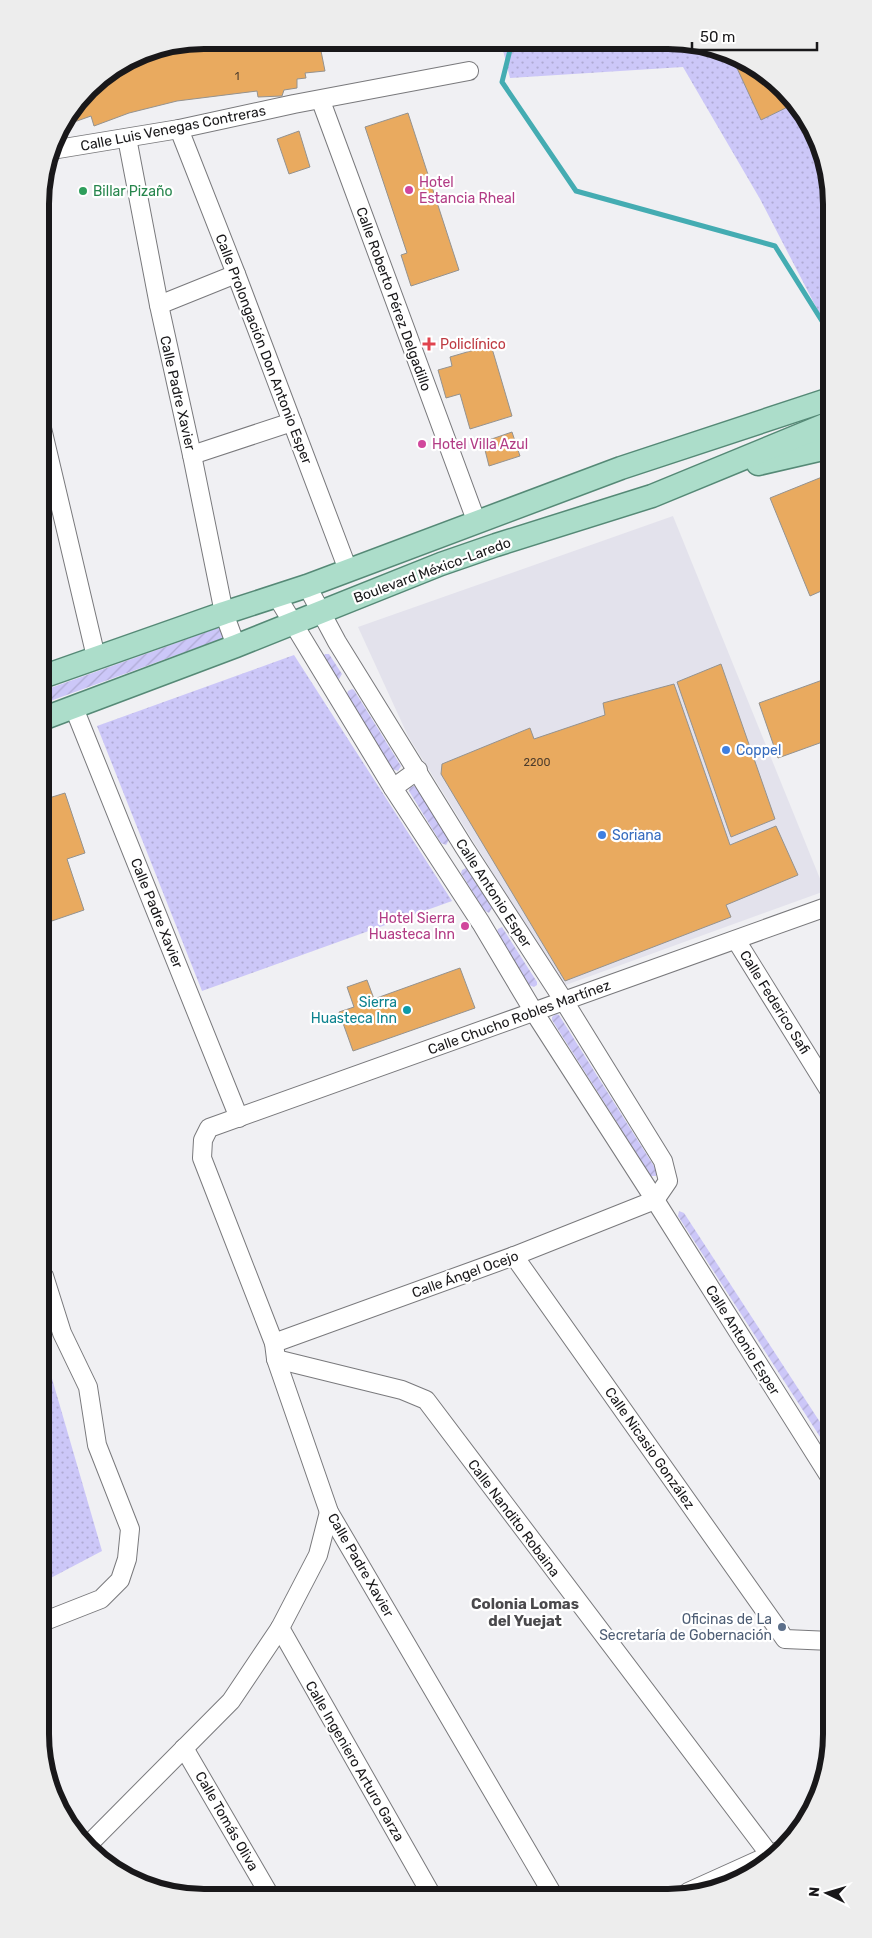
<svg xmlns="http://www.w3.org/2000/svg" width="872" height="1938" font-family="Rubik,sans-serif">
<defs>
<pattern id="grass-dots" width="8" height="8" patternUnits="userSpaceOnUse" patternTransform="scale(1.25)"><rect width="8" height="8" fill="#ccc7f8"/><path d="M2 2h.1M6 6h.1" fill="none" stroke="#afaad4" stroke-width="1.8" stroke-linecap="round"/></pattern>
<pattern id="garden-furrows" width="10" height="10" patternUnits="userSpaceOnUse" patternTransform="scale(1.25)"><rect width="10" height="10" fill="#ccc7f8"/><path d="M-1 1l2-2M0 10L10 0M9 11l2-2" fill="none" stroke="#afaad4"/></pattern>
</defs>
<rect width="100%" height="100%" fill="#f0f0f3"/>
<path fill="#e3e2ec" d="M673 516 825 891 563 986 408 736 358 627Z"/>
<g fill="url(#grass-dots)">
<path d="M501 42 700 43 776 81 805 113 826 161 827 328 760 199 683 67 510 78Z"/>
<path d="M294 655 452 901 202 991 97 726Z"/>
<path d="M44 1351 102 1551 45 1581Z"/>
</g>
<g fill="url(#garden-furrows)">
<path d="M221 627 226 637 42 704V691Z"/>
<path d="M325 654H329L342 674 339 679 335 677 323 657Z"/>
<path d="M352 689 354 690 401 766 398 771 392 769 347 694 348 691Z"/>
<path d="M414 786 416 787 449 840 446 845 441 843 409 791 410 787Z"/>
<path d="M466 868 492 908 489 913 484 910 461 873 462 870Z"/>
<path d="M502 927 537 982V985L534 987 529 985 497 932 498 929Z"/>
<path d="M556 1014 559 1015 657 1171 656 1176H651L552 1020V1017Z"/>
<path d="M679 1211 684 1213 831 1439V1454L678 1216Z"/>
</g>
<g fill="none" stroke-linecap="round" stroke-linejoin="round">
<path stroke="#44acb2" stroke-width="5" d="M512 42 502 82 576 191 775 246 827 329"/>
</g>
<g fill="#e9aa5f" stroke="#94928f">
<path d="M204 40 319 41 325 71 305 73 306 78 297 79V88L284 90 282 96 258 97 257 91 177 101 129 113 94 126 91 116 60 127 96 81 141 52Z"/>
<path d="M741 63 776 81 796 103 761 120 736 66Z"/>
<path d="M408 113 459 270 411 286 401 255 407 253 365 127Z"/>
<path d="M299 131 310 167 289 174 277 139Z"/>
<path d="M491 345 512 416 470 429 460 394 446 398 438 370 452 366 450 357Z"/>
<path d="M512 432 520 456 489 466 483 442Z"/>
<path d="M827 475 828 588 810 596 770 498Z"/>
<path d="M42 551H44L49 578 42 579Z"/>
<path d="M721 664 775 819 731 837 677 682Z"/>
<path d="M828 678V740L778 758 759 703Z"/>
<path d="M674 684 730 845 776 826 798 875 726 905 731 917 565 981 441 774 442 764 530 728 534 739 605 715 603 703Z"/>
<path d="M42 778 49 798 65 793 85 853 67 859 84 910 43 924Z"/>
<path d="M460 968 475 1008 353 1051 339 1012 354 1007 347 987 367 980 374 999Z"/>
</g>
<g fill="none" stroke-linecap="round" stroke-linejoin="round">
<g stroke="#79797c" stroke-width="20">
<g id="minor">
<path d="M321 101 477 523"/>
<path d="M179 129 236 274 348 570"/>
<path d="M127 138 159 305 192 455 224 613 236 646"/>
<path d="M52 150 179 129 294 104 469 71"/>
<path d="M159 305 236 274"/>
<path d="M41 424 96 657"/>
<path d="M192 455 292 422"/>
<path d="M307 586 337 642 464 847 564 1001 663 1161 668 1181 655 1200"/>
<path d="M276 595 393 788 481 923 534 1012 655 1200 831 1479"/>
<path d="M74 708 239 1118"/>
<path d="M393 788 418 770"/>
<path d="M736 940 829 1090"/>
<path d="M514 1256 785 1639 831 1641"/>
<path d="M44 1276 62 1333 88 1387 97 1445 130 1529 127 1559 120 1580 101 1599 45 1621"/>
<path d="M274 1343 514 1256 655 1200"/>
<path d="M276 1359 402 1390 426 1400 770 1855"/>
<path d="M280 1628 431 1894"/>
<path d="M184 1748 269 1894"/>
<path d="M86 1847 231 1701 280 1628 318 1555 329 1512"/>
<path d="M688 1892 781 1850"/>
<path d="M552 1893 329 1512 276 1359 274 1343 202 1158 203 1140 209 1128 829 906"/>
</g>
</g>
<g stroke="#558976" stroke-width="25">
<g id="major">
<path d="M758 464 827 448"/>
<path d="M42 677 224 613 307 586 621 468 827 400"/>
<path d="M42 719 236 646 441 564 496 545 652 496 827 424"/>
</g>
</g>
<use href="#minor" stroke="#fff" stroke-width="18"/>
<use href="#major" stroke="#acddca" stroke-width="22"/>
</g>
<g fill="#d1479c" stroke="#fff" stroke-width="2">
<circle cx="409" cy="190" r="5"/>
<circle cx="422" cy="444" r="5"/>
<circle cx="465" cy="926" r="5"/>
</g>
<circle fill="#2e9e5b" stroke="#fff" stroke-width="2" cx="83" cy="191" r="5"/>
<path fill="#e0444e" stroke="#fff" stroke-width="2" d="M426.5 336.5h5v5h5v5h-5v5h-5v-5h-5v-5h5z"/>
<g fill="#3f7fe0" stroke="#fff" stroke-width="2">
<circle cx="726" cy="750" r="5"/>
<circle cx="602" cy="835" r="5"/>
</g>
<circle fill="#0f9aa8" stroke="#fff" stroke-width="2" cx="407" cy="1010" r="5"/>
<circle fill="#5c6f8a" stroke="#fff" stroke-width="2" cx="782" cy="1627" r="5"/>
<g text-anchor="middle" stroke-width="4.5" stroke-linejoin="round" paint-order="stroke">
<g font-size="11" fill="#4d3c2b">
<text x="237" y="80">1</text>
<text x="537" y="766">2200</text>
</g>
<g font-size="14" fill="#19181a" stroke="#fff">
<text transform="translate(173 128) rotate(-11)" y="5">Calle Luis Venegas Contreras</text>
<text transform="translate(394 299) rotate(70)" y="5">Calle Roberto Pérez Delgadillo</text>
<text transform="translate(264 349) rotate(69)" y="5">Calle Prolongación Don Antonio Esper</text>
<text transform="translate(178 393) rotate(77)" y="5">Calle Padre Xavier</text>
<text transform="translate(432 570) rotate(-20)" y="5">Boulevard México-Laredo</text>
<text transform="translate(494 893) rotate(57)" y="5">Calle Antonio Esper</text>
<text transform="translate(157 913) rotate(68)" y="5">Calle Padre Xavier</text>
<text transform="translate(775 1002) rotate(58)" y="5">Calle Federico Safi</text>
<text transform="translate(519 1017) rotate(-20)" y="5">Calle Chucho Robles Martínez</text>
<text transform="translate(465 1274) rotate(-20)" y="5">Calle Ángel Ocejo</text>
<text transform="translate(743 1340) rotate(58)" y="5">Calle Antonio Esper</text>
<text transform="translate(650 1448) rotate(55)" y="5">Calle Nicasio González</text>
<text transform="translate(514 1518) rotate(53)" y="5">Calle Nandito Robaina</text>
<text transform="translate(361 1565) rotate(60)" y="5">Calle Padre Xavier</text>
<text transform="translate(355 1761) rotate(60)" y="5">Calle Ingeniero Arturo Garza</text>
<text transform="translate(227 1821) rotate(60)" y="5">Calle Tomás Oliva</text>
</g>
<g font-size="14" fill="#b23c85" stroke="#fff" text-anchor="start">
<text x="419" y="187">Hotel<tspan x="419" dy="16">Estancia Rheal</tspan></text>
<text x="432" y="449">Hotel Villa Azul</text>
<text x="455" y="923" text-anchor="end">Hotel Sierra<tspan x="455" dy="16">Huasteca Inn</tspan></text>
</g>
<g font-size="14" fill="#27864d" stroke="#fff" text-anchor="start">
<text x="93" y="196">Billar Pizaño</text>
</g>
<g font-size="14" fill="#be3a42" stroke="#fff" text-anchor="start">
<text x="440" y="349">Policlínico</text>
</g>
<g font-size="14" fill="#366cbe" stroke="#fff" text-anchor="start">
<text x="736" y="755">Coppel</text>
<text x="612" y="840">Soriana</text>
</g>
<g font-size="14" fill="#0d838f" stroke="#fff" text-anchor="end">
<text x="397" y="1007">Sierra<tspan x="397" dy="16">Huasteca Inn</tspan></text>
</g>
<g font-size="14" fill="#4e5e75" stroke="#fff" text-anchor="end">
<text x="772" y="1624">Oficinas de La<tspan x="772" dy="16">Secretaría de Gobernación</tspan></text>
</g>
<g font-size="15" font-weight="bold" fill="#4a494c" stroke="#fff">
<text x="525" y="1609">Colonia Lomas<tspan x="525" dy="17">del Yuejat</tspan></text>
</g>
</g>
<path d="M0 0H872V1938H0ZM204 49H668A155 155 0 0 1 823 204V1734A155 155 0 0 1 668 1889H204A155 155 0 0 1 49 1734V204A155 155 0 0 1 204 49Z" fill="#ededed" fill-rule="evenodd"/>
<path fill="none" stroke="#19181a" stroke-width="6" d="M204 49H668A155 155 0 0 1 823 204V1734A155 155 0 0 1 668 1889H204A155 155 0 0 1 49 1734V204A155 155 0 0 1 204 49Z"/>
<g transform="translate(827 1893) rotate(275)" stroke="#ffffff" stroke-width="4" paint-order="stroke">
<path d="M0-4L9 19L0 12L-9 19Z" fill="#19181a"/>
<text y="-8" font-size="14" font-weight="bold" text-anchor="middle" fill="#19181a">N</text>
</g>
<path d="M692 42v8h125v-8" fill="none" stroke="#19181a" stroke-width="2.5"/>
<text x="700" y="42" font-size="15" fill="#19181a" stroke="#ffffff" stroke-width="4" paint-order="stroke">50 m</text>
</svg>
